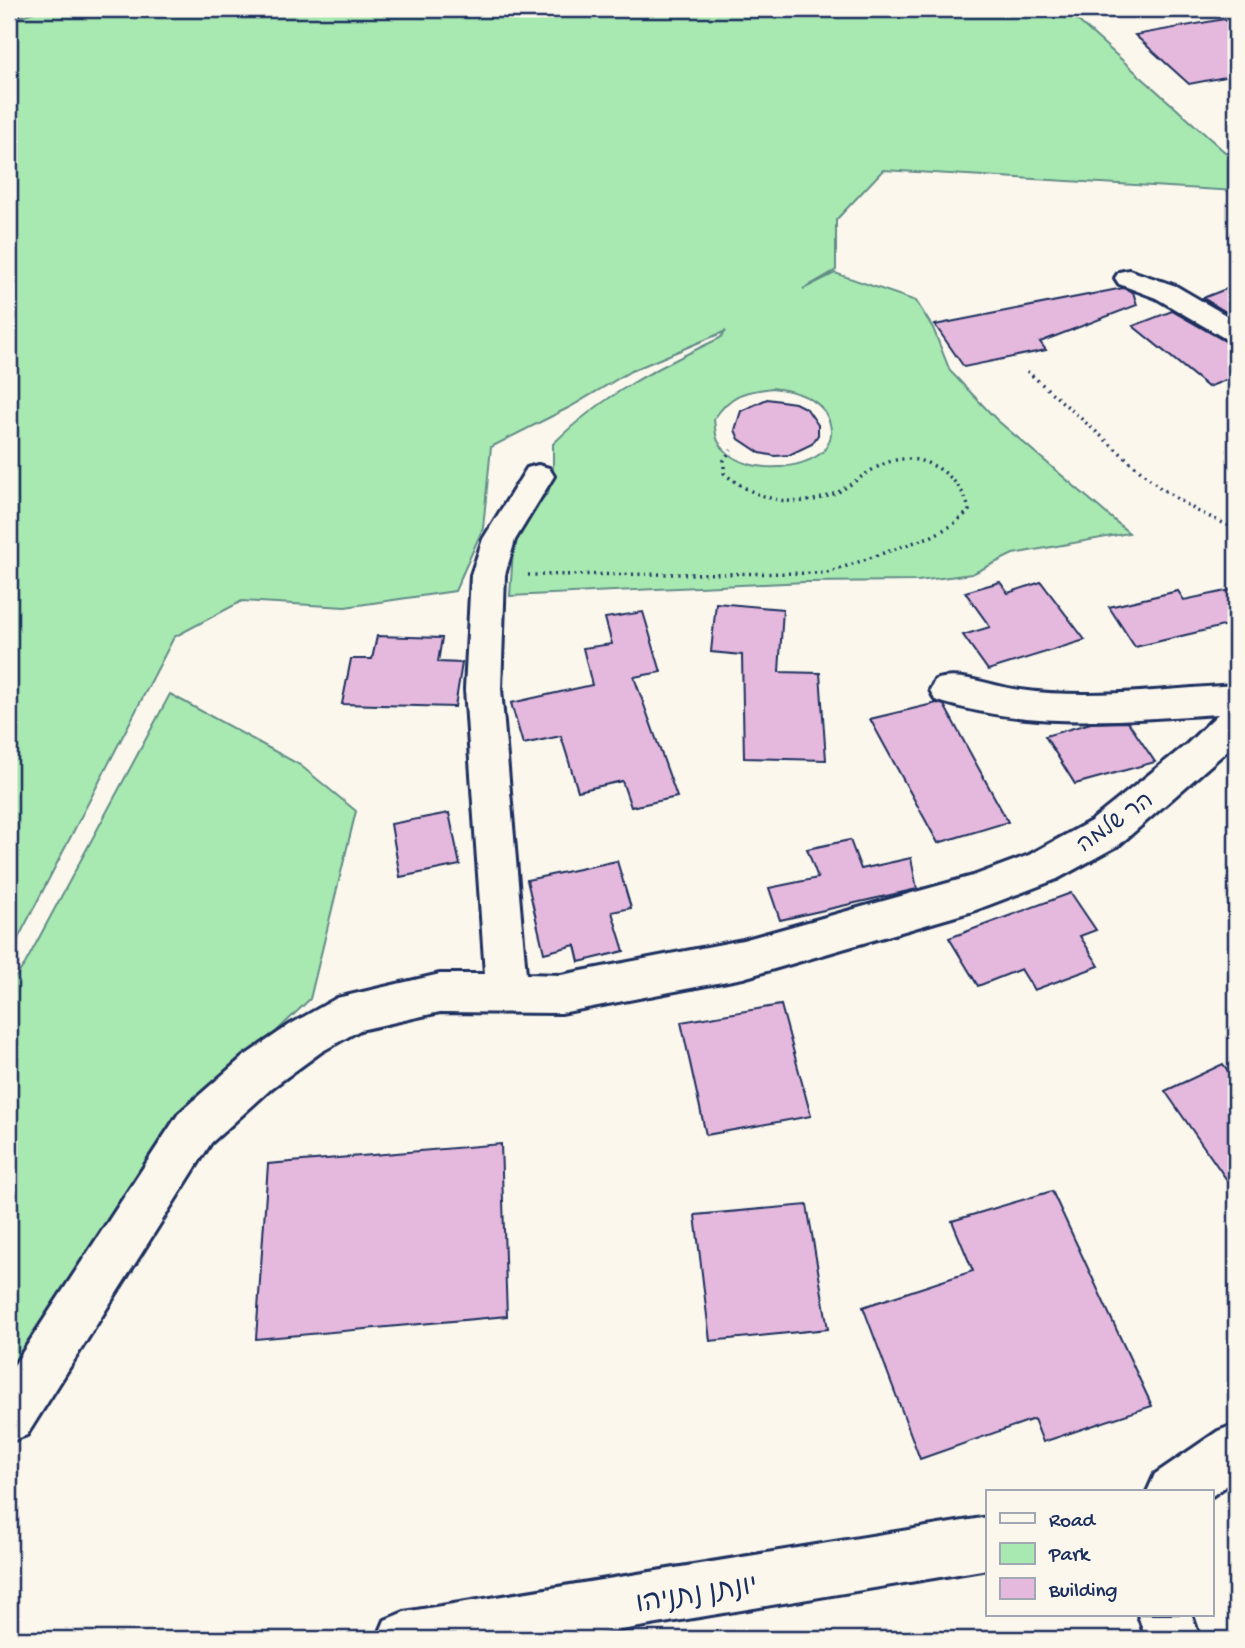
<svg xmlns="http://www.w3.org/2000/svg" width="1245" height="1648" font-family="'Gochi Hand','Playpen Sans Hebrew',sans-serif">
<rect width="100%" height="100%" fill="#fbf7ec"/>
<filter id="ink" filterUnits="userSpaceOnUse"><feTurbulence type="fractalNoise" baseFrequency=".0143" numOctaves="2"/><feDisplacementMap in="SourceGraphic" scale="14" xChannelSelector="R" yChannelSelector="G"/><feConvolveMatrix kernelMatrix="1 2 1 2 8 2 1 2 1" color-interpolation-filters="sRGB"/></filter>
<g filter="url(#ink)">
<g fill="#a8e9b1" stroke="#628c88" stroke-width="2" fill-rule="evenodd">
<path d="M43 9H1065L1236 162V191L883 170 836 220V270L803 289 835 273 916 301 933 328 950 371 997 420 1129 533 1013 554 972 574 918 581 805 582 510 596 513 551 522 519 548 493 553 475V444C602 395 659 367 720 338L726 331 631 371 570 407 491 447 483 528 455 591 345 607 242 601 174 637 9 956V20ZM772 388C798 391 828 400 831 430 832 438 827 449 820 454 794 473 735 474 718 441 715 435 715 426 714 419 731 394 742 392 772 388Z"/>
<path d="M170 694 300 765 356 811 310 999 229 1077 9 1406V986L25 964Z"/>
</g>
<g fill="#e5b9dd" stroke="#1b2f5e" stroke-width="2">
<path d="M1224 19 1236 29V75L1189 84 1135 35Z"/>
<path d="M1236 285V318L1203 298Z"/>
<path d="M1123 288 1133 292 1137 305 1040 342 1046 350 964 367 935 325Z"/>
<path d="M1172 311 1225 341 1236 344V376L1208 387 1133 326Z"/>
<path d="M767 399 795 403 807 409 818 425V435L812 444 789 455 775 456 760 453 739 439 735 430 741 411Z"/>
<path d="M1000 582 1008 593 1041 582 1085 640 988 670 963 635 990 627 965 592Z"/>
<path d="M1236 589V623L1135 647 1109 607 1178 591 1184 600Z"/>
<path d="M716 603 783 609 779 672 820 673 826 760 744 758 742 655 711 652Z"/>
<path d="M643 612 661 672 634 677 677 797 631 807 622 781 578 791 561 736 523 744 511 703 592 685 583 648 612 644 605 618Z"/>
<path d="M377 636 442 638 438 662 462 663 455 707 342 704 351 659H372Z"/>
<path d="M937 703 944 705 1008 822 938 843 870 719Z"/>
<path d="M1128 722 1155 762 1075 784 1045 736 1091 723Z"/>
<path d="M449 813 460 865 400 877 391 824Z"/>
<path d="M850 840 861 869 911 858 917 889 780 920 769 888 818 878 807 849Z"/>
<path d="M617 861 631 908 612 912 624 951 579 962 575 945 544 953 527 880Z"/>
<path d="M1071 893 1096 930 1080 936 1099 966 1034 990 1021 969 978 986 949 938Z"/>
<path d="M781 1005 811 1116 706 1135 681 1022Z"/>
<path d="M1223 1064 1236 1082V1193L1165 1091Z"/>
<path d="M501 1144 507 1316 256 1339 268 1164Z"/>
<path d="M1052 1191 1152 1406 1043 1442 1034 1419 920 1459 863 1307 973 1271 952 1221Z"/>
<path d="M807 1205 828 1329 710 1341 695 1215Z"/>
</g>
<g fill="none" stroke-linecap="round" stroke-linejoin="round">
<g stroke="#1b2f5e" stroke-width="6">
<g id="minor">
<path d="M9 9H21L18 14 9 16Z"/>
<path d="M1129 270 1176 286 1236 321V342L1226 339 1156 298 1119 284 1115 278 1119 272Z"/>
<path d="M538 465 549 468 554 476 515 540 505 575 501 689 526 974 561 975 743 940 973 876 1029 855 1091 821 1187 744 1218 714C1123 720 1028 730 935 700L930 690 935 680C961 671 993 687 1020 690 1090 700 1165 689 1236 685V743L1119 845 1057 879 973 911 743 978 561 1013 440 1012 360 1030 321 1052 273 1087 211 1143 27 1435 9 1442V1373L179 1113 243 1057 291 1024 337 998 440 974H485L465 689 471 575 483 539 527 468Z"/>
<path d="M1236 1424V1479L1212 1496V1492H1147L1155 1474 1218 1431Z"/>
<path d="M988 1517V1569L567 1639H377L385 1620 404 1612Z"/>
<path d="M1138 1615H1192L1200 1639H1146Z"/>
</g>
</g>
<g stroke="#1b2f5e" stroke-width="3.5" stroke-dasharray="2 4.5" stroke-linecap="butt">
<path d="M1027 371 1159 487 1197 511 1236 529"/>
<path d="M528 575 827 573 932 536 951 526 969 511C964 478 924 451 892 461 872 467 857 481 840 491 801 511 756 501 724 473V460L731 450"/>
</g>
<use href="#minor" fill="#fbf7ec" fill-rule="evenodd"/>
</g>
</g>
<g text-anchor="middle" stroke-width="5" stroke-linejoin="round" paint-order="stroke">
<g font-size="23" fill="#1b2f5e" stroke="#fbf7ec">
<text transform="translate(1114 821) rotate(-35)" y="8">הר שלמה</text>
</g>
<g font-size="28" fill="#1b2f5e" stroke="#fbf7ec">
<text transform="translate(696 1592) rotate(-9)" y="10">יונתן נתניהו</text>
</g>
</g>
<rect width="1245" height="1648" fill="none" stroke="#fbf7ec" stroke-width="35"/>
<rect x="18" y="18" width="1210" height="1613" fill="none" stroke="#1b2f5e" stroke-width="2.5" filter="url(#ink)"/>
<rect x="986" y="1490" width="228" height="126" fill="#fbf7ec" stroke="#a1a7b3" stroke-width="2"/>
<rect x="1000" y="1513" width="35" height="10" fill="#fbf7ec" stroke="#a1a7b3" stroke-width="2"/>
<text x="1049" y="1526" font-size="21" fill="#1b2f5e">Road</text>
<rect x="1000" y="1543" width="35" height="21" fill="#a8e9b1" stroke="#a1a7b3" stroke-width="2"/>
<text x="1049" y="1560" font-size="21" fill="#1b2f5e">Park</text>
<rect x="1000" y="1578" width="35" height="21" fill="#e5b9dd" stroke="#a1a7b3" stroke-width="2"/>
<text x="1049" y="1596" font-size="21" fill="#1b2f5e">Building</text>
</svg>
